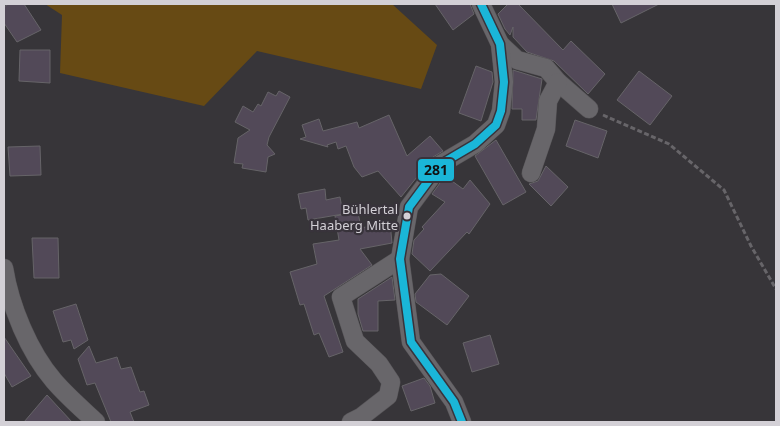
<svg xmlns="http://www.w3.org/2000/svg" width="780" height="426" font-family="'Noto Sans',sans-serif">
<rect width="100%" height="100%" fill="#373539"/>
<path fill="#674a14" d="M45 4H392L437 45 421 89 257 51 204 106 60 73 62 15Z"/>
<g fill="#524958" stroke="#666468">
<path d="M8 4H24L41 30 17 42 4 23V7Z"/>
<path d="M435 4H470L474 14 453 30Z"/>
<path d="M508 4H518L563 50 571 41 605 74 588 94 554 61 527 52 513 37V27L510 35 505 29 498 14Z"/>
<path d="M612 4H659L621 23Z"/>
<path d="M20 50H50V83L19 81Z"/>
<path d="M476 66 492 72 493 82 481 121 459 113Z"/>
<path d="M513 70 542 79 536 120H522V109H512Z"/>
<path d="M639 71 672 96 650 125 617 100Z"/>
<path d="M279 91 290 97 269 137 267 145 275 154 268 157 266 172 242 168 243 164 234 163 238 138 250 130 235 122 243 106 253 112 258 104 261 106 268 92 276 96Z"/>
<path d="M389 115 407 156 430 136 443 151 433 157 401 197 378 171 362 177 354 167 346 146 338 149 336 142 327 145 328 147 300 139 306 137 302 125 319 119 323 131 357 122 359 128Z"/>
<path d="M575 120 607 131 598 158 566 146Z"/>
<path d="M496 140 526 192 503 205 475 156Z"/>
<path d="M40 146 41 175 10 176 8 147Z"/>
<path d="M546 166 568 187 551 206 529 184 538 181Z"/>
<path d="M445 176 463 189 470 180 490 204 469 234 467 232 430 271 412 254 414 240 424 229 422 227 445 202 432 194Z"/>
<path d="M325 189 326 200 340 197 343 214 308 220 306 208 301 209 298 194Z"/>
<path d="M358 212 361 228 390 222 392 243 360 249 372 265 324 296 343 352 329 357 319 333 314 335 304 304 300 305 290 272 317 264 313 244 339 240 335 216Z"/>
<path d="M32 238H58L59 278H34Z"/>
<path d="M441 274 469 296 447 325 416 302 415 294 430 275Z"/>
<path d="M392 277 395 300 378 301V331H363L358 314V299Z"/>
<path d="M76 304 88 340 74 349 71 340 63 342 53 311Z"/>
<path d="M490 335 499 364 472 372 463 343Z"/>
<path d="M4 337 31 376 12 387 4 373Z"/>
<path d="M89 346 96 363 117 357 121 369 131 367 140 392 144 391 149 405 130 412 134 422H111L95 383 87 385 78 359Z"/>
<path d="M424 378 430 386 435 403 411 411 402 386Z"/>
<path d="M47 395 72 422H24Z"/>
</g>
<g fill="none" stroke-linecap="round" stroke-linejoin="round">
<g stroke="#565457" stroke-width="19">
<g id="minor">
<path d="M500 44 517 60 546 68 558 82 589 109"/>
<path d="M531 173 546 129 548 101 558 82"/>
<path d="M4 268C10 306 29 352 54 381 67 396 82 409 96 422"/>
<path d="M351 422 361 417 388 396 391 382 379 364 355 341 341 297 400 259"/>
<path d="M462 422 454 402 411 342 400 259 409 207 441 164 475 144 496 125 501 111 504 82 500 44 481 4"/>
</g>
</g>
<path stroke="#676569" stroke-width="3" stroke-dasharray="5 2.5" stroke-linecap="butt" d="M603 115 669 144 724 190 751 246 776 289"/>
<use href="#minor" stroke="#68666a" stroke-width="18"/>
<g stroke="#38333b" stroke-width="11">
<path id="bus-1" d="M462 422 454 402 411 342 400 259 409 207 441 164 475 144 496 125 501 111 504 82 500 44 481 4"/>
</g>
<use href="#bus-1" stroke="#1ab6d8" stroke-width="8"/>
</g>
<circle fill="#d3d0d6" stroke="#38333b" stroke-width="2" cx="407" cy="216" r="4.5"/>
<g text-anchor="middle" stroke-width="4.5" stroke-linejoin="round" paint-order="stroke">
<g font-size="13" fill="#d3d0d6" stroke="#38333b" text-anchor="end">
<text x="398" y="214">Bühlertal<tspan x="398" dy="16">Haaberg Mitte</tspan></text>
</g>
</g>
<rect stroke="#38333b" stroke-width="2" x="417" y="158" width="38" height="24" rx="5" fill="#1ab6d8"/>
<g font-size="14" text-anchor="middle" font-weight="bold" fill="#111">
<text x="436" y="175">281</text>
</g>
<rect width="780" height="426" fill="none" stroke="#d3d0d6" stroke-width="10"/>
</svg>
